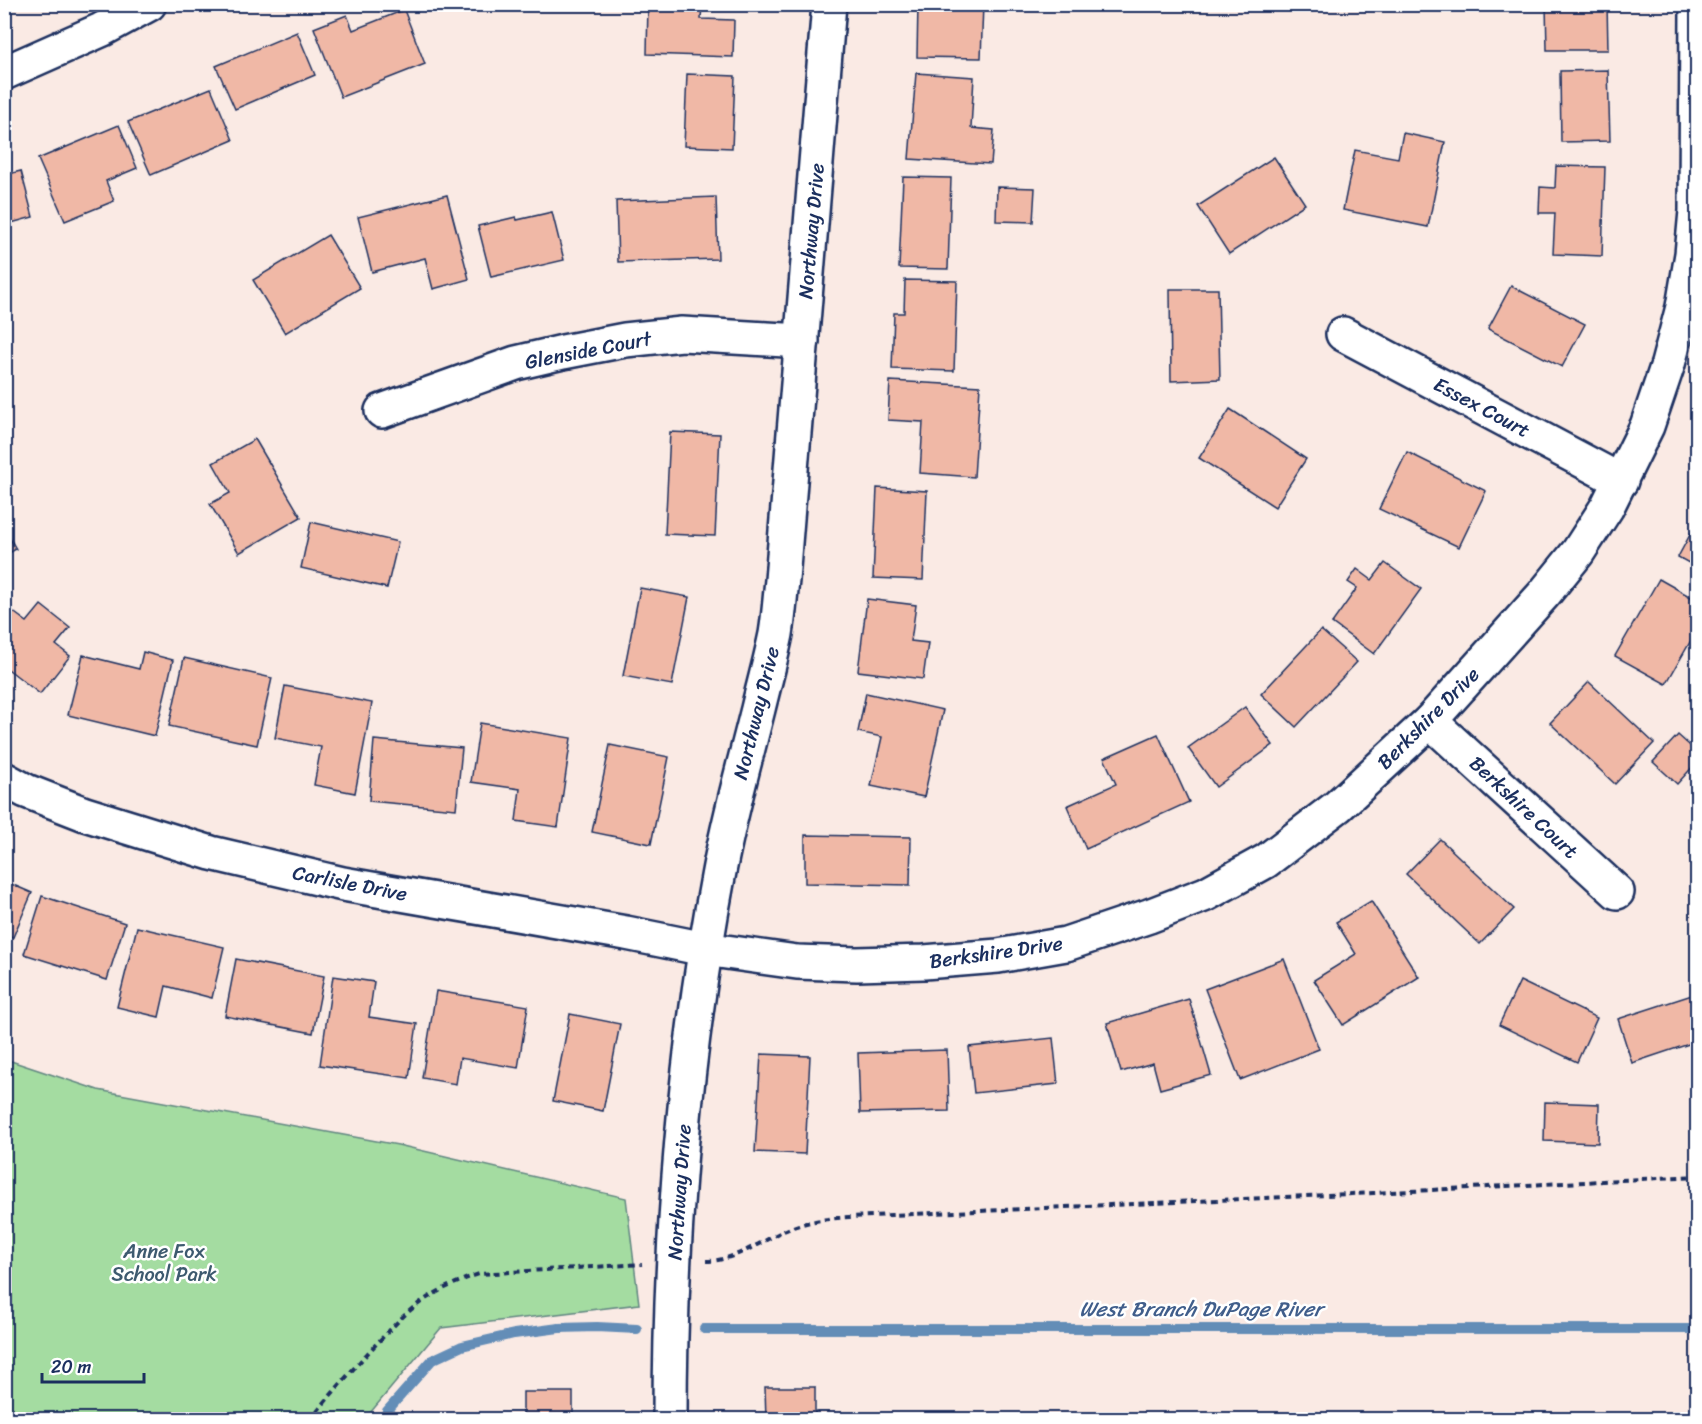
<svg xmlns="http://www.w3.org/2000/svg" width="1702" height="1424" font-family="Sriracha,sans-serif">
<rect width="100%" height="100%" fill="#faeae4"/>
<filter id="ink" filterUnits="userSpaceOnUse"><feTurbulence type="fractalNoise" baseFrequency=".0167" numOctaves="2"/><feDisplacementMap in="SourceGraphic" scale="12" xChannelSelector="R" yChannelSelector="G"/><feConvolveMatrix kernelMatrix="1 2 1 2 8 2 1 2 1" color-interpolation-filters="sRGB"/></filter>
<g filter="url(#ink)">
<path fill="#a4dca1" stroke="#608680" stroke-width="1.5" d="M5 1059 98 1090 398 1145 626 1198 639 1304 441 1328 365 1419H5Z"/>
<path fill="#95ccf3" stroke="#648db7" stroke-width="1.5" d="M1215 1415 1329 1419H1161Z"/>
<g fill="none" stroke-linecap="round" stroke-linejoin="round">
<g stroke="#648db7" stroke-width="10">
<path d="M704 1329H1698"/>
<path d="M384 1420 387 1411 432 1360 462 1346 514 1334 559 1328 597 1327 637 1329"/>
</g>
</g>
<g fill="#f0b8a6" stroke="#1b2f5e" stroke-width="1.5">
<path d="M648 4H702L701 19 734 20 733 57 647 54Z"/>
<path d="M918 4H983L981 58 917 57Z"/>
<path d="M1546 4H1607L1608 50H1547Z"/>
<path d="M404 10 425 64 341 97 314 28 347 15 353 30Z"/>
<path d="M297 32 315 75 235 109 216 66Z"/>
<path d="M1608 70 1610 141 1561 142 1560 71Z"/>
<path d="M916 73 974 77 971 128 994 130 991 164 909 159Z"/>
<path d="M687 74 735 76 732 148 684 146Z"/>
<path d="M211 88 233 140 151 175 128 122Z"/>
<path d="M119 125 137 168 106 181 114 201 65 221 38 159Z"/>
<path d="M1403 133 1445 142 1428 227 1343 210 1355 150 1398 158Z"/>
<path d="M1274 157 1305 204 1229 254 1198 206Z"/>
<path d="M1556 166 1605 167 1602 256 1553 254 1555 213H1539L1540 187 1555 188Z"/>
<path d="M21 171 33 217 4 225V175Z"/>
<path d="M903 177 951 178 948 269 899 268Z"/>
<path d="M997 187 1035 188 1033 222 996 221Z"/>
<path d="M447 195 469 279 433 289 425 258 372 272 358 217Z"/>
<path d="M716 197 718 259 618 262 616 201Z"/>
<path d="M552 212 564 260 491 277 478 226 516 217 517 220Z"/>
<path d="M328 235 360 288 285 333 253 280Z"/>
<path d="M905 280 957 281 954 371 892 369 894 313H904Z"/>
<path d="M1511 286 1585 324 1562 367 1488 329Z"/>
<path d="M1170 289H1218L1220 379 1171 381Z"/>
<path d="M890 381 980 386 974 477 920 473 923 422 888 420Z"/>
<path d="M1230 409 1306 459 1275 507 1199 458Z"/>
<path d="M670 432 720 434 715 536 665 534Z"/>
<path d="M255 439 301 517 239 553 210 504 230 493 213 463Z"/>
<path d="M1407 452 1486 491 1459 547 1379 509Z"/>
<path d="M877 488 927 491 923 580 873 578Z"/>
<path d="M1698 520V568L1678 557Z"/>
<path d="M311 522 398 542 387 588 301 568Z"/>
<path d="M4 528 16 549 4 556Z"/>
<path d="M1385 563 1421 589 1374 654 1332 623 1357 588 1348 582 1357 569 1372 580Z"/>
<path d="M1659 579 1698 601V628L1666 684 1615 656Z"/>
<path d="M640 588 689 597 672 685 623 676Z"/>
<path d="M867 599 916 605 911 641 928 643 923 679 858 671Z"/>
<path d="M4 605 27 622 41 605 70 628 56 645 70 656 40 694 4 666Z"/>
<path d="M1321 630 1357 662 1296 727 1261 694Z"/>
<path d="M143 652 173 660 155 736 68 715 83 655 139 669Z"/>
<path d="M184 658 272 678 257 745 169 726Z"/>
<path d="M1589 682 1654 743 1615 784 1550 723Z"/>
<path d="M285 686 372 703 355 793 314 785 321 747 275 738Z"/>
<path d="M866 693 943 710 924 797 871 786 882 737 858 732Z"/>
<path d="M1245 707 1273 745 1216 787 1188 748Z"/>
<path d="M480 723 571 738 558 827 516 821 520 789 471 782Z"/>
<path d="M1158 734 1189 802 1086 849 1067 806 1116 784 1104 758Z"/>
<path d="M1678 735 1698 753V761L1677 784 1653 762Z"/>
<path d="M374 740 462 748 456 809 369 801Z"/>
<path d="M610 745 669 757 651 844 592 832Z"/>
<path d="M805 835 911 837 910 885 805 883Z"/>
<path d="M1440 839 1514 909 1480 944 1406 874Z"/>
<path d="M4 881 32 893 13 937 4 934Z"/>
<path d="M42 896 125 923 107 980 24 954Z"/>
<path d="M1371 901 1419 977 1343 1025 1314 980 1356 954 1336 922Z"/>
<path d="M137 927 224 947 212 998 166 986 159 1017 117 1007Z"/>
<path d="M236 959 324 976 313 1033 225 1016Z"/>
<path d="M1284 959 1319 1049 1240 1080 1205 989Z"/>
<path d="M333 976 374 982 369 1017 417 1024 409 1078 320 1065Z"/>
<path d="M1520 981 1597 1018 1577 1062 1499 1025Z"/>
<path d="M436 991 528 1006 518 1068 460 1058 456 1084 422 1078Z"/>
<path d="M1698 993V1041L1632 1063 1618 1019Z"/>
<path d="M1189 999 1211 1075 1160 1089 1153 1063 1121 1072 1107 1023Z"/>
<path d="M570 1014 620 1024 603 1111 553 1101Z"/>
<path d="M1053 1038 1058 1084 974 1093 969 1047Z"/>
<path d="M947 1050 949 1111 860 1113 858 1053Z"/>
<path d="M761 1054 810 1056 805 1154 755 1152Z"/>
<path d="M1545 1102 1599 1104 1598 1143 1544 1141Z"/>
<path d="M765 1387H815V1420H766Z"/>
<rect x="523" y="1392" width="50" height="28"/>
</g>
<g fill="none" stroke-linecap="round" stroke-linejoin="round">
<g stroke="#1b2f5e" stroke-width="38">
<g id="minor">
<path d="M4 73 101 30 149 4"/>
<path d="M1343 334 1621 481"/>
<path d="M382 411 516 363 563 352 625 340 682 334 802 341"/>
<path d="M1430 721 1617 892"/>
<path d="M4 779 26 791 85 814 211 853 343 884 626 933 705 949 797 962 857 964 924 962 998 956 1066 944 1149 916 1206 894 1266 861 1338 806 1430 721 1544 594 1578 552 1607 507 1647 426 1668 364 1683 307 1692 254 1696 211 1697 4"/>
<path d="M670 1420C670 1238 684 1056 718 877 728 821 744 765 758 709 764 684 771 659 776 634 779 616 780 598 782 580L829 4"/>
</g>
</g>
<g stroke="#1b2f5e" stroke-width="4" stroke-dasharray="6 4.5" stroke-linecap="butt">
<path d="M706 1261C737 1261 765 1238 793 1227 823 1216 859 1217 891 1215L1373 1193 1698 1176"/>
<path d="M310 1420C335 1390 360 1360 387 1333 397 1322 408 1311 421 1302 439 1290 458 1281 479 1274L642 1264"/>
</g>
<use href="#minor" stroke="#fff" stroke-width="33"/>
</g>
</g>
<g text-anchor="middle" stroke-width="5" stroke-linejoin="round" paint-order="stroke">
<g font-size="20" fill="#1b2f5e" stroke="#fff">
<text transform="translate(811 231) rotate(-85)" y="7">Northway Drive</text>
<text transform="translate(588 350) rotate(-11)" y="7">Glenside Court</text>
<text transform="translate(1482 407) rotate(28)" y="7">Essex Court</text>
<text transform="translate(756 713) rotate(-76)" y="7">Northway Drive</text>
<text transform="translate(1428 718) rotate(-45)" y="7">Berkshire Drive</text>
<text transform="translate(1524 807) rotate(43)" y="7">Berkshire Court</text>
<text transform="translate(350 883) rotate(11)" y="7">Carlisle Drive</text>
<text transform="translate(996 952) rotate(-8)" y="7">Berkshire Drive</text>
<text transform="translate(679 1192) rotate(-86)" y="7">Northway Drive</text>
</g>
<g font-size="20" fill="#3d5a6f" stroke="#fff">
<text x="164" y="1258">Anne Fox<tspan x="164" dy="23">School Park</tspan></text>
</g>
<g font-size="21" font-style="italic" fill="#405e8b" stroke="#fff">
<text x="1201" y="1316">West Branch DuPage River</text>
</g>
</g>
<rect width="1702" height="1424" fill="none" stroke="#fff" stroke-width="24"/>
<rect x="12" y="12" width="1678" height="1400" fill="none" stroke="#1b2f5e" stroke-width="2" filter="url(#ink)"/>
<path d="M42 1373v9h102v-9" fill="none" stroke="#1b2f5e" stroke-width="3"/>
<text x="51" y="1373" font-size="18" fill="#1b2f5e" stroke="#ffffff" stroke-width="4.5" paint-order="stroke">20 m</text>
</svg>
